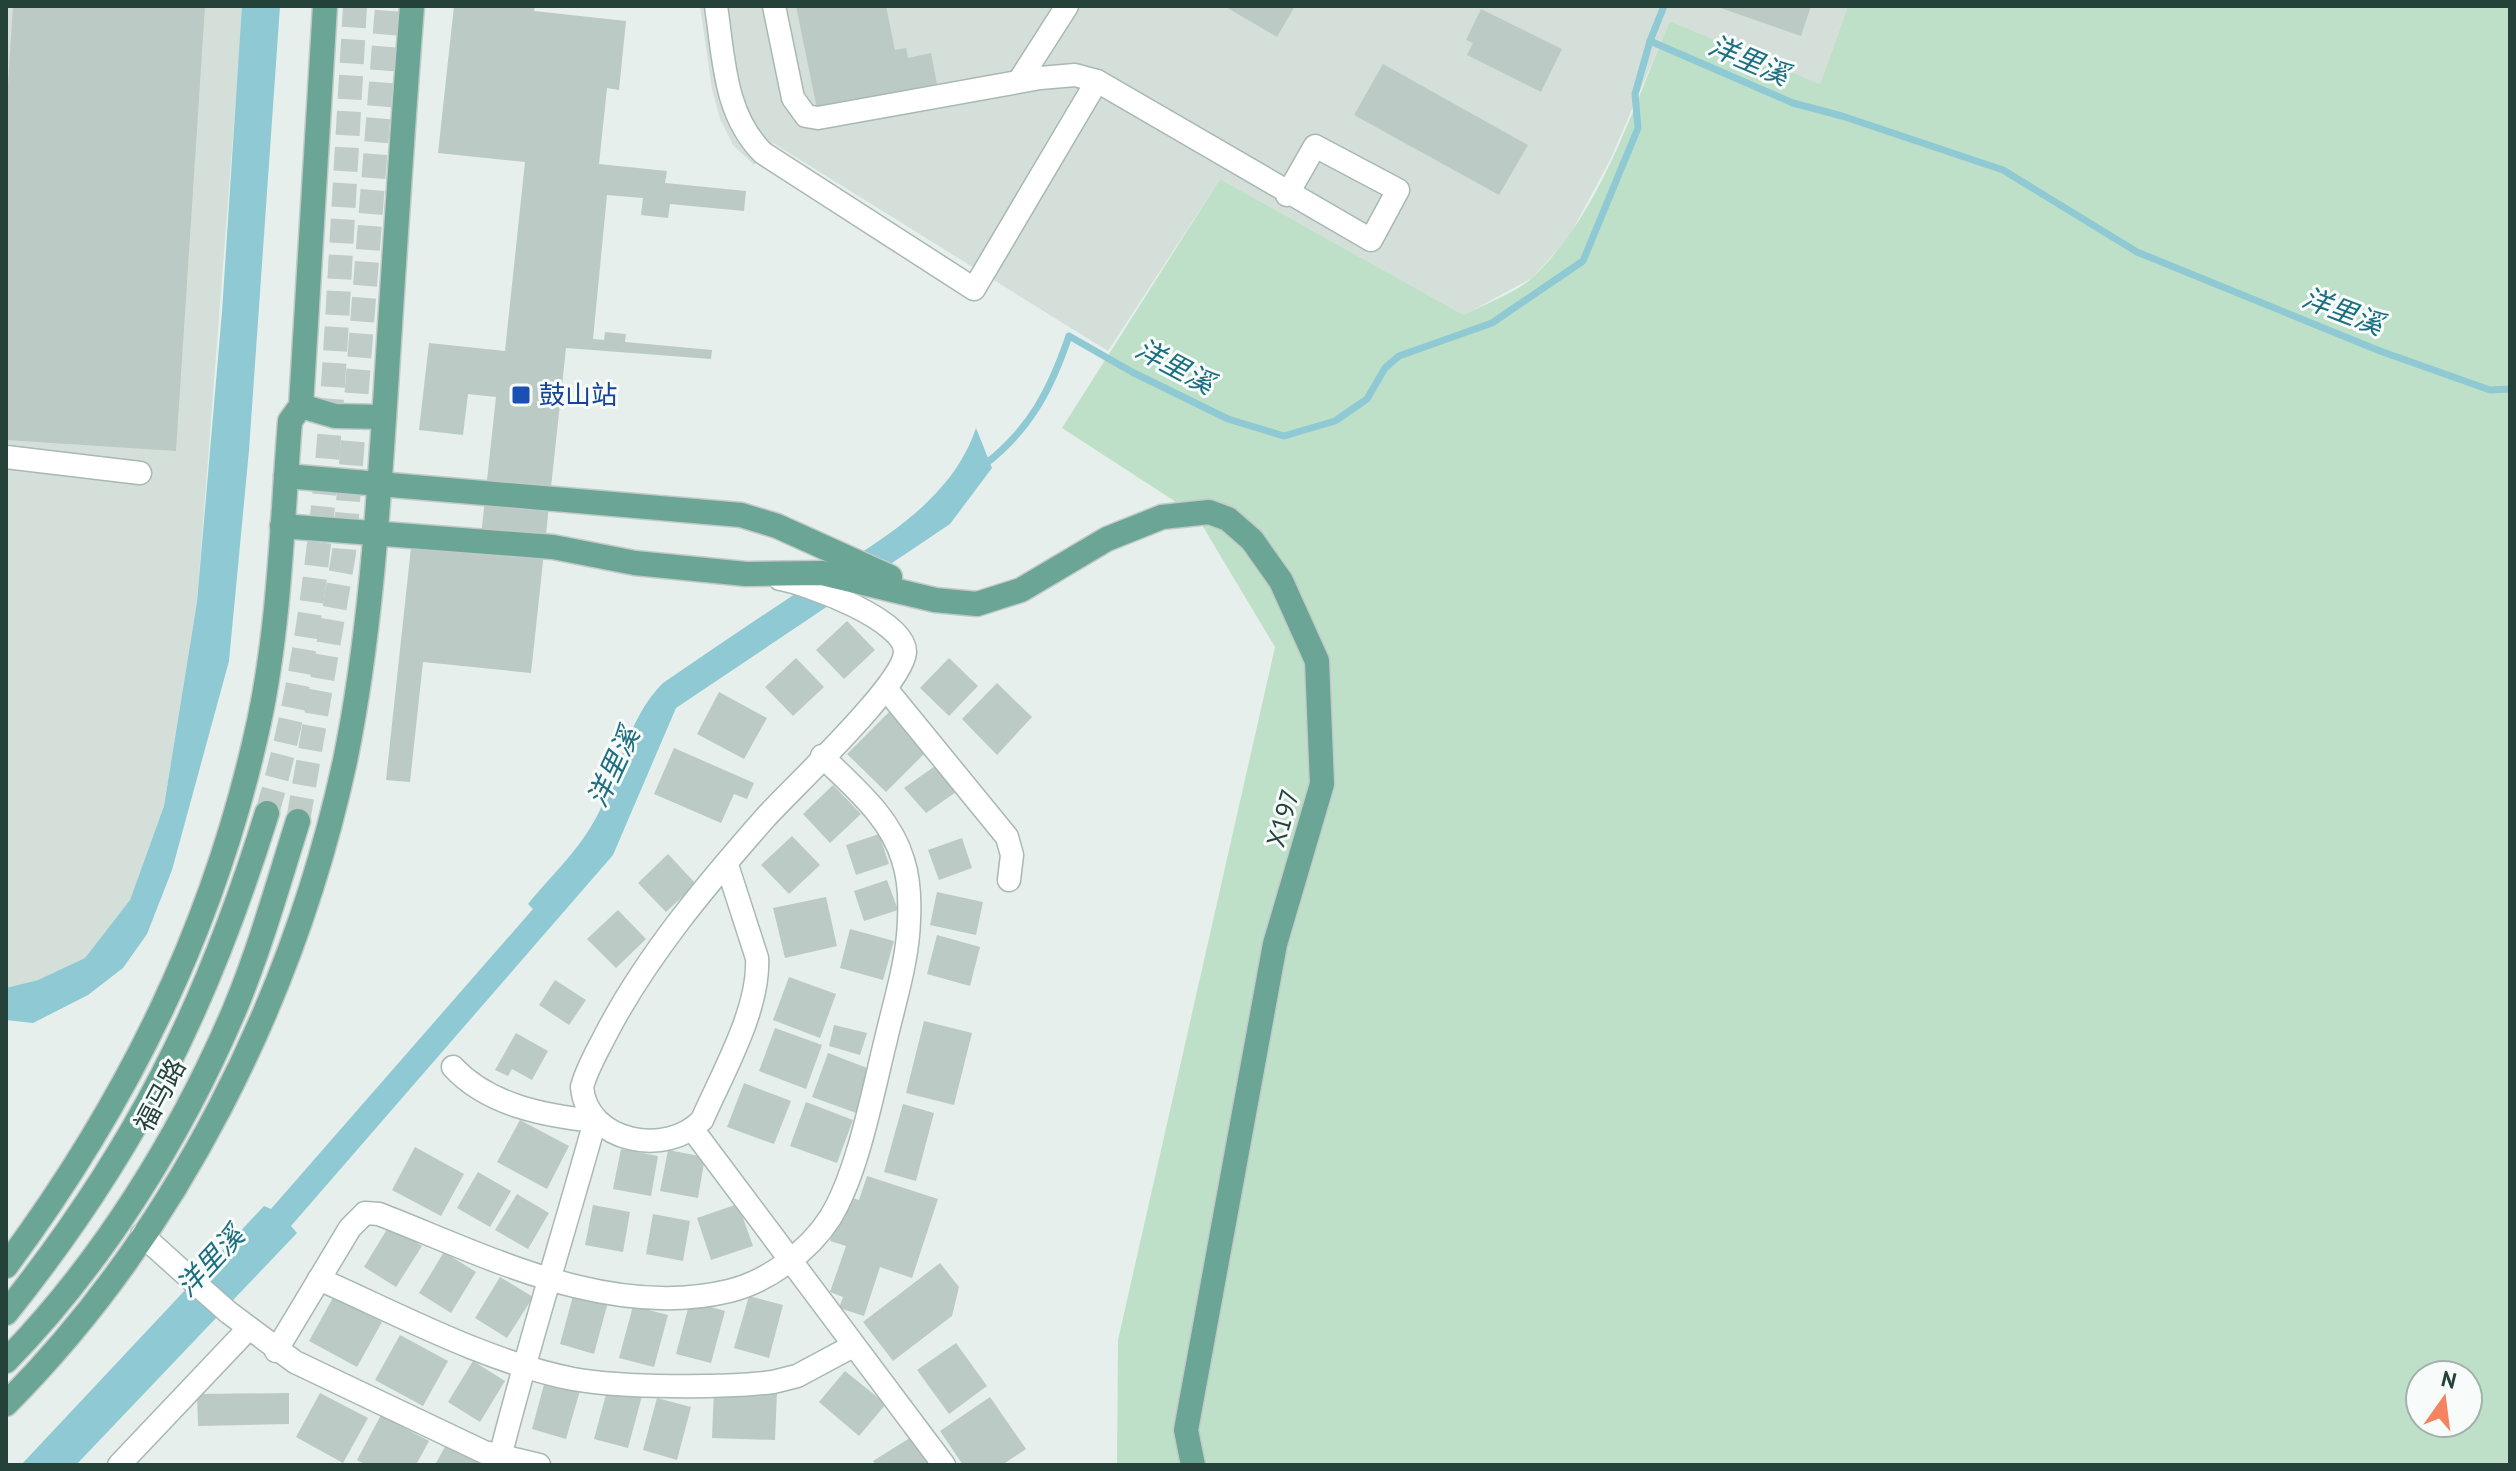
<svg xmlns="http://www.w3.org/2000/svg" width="2516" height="1471" font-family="'PT Sans','Noto Sans SC',sans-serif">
<rect width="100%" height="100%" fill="#e6efeb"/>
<g fill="#d4dfda">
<path d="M6 6H243L197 602 164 806 130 900 85 958 38 980 6 988Z"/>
<path d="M700 6H1848L1820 84 1670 21 1611 158 1569 237 1532 278 1464 315 1220 179 1108 351 773 143 754 165 733 145 720 119 712 89Z"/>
</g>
<path fill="#bfe0c8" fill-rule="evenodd" d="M1848 6H2510V1465H1117L1118 1340 1275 647 1196 515 1062 428 1220 179 1464 315C1486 303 1517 293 1534 276 1603 210 1633 106 1670 21L1820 84ZM2420 1375H2468V1423H2420Z"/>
<g fill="#8ec9d4">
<path d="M242 6H280L249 450 229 661 172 870 147 934 123 968 88 995 33 1023 6 1020V988L38 980 85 958 130 900 164 806 197 602 222 312Z"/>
<path d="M976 428 992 468 950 524 676 708 613 855 291 1226 297 1233 76 1465H21L264 1206 271 1209 533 909 528 904C551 876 580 849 597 816 620 772 627 719 663 683 707 653 751 623 795 594 863 550 949 509 976 428Z"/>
</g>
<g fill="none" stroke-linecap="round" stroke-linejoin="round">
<g stroke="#8ec9d4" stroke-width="7">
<path d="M1650 41 1664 6"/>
<path d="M984 465C1030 430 1051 389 1069 336L1132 372 1228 419 1284 436 1335 421 1367 399 1385 368 1399 356 1492 323 1583 261 1638 128 1635 94 1650 41 1793 103 1842 116 2003 170 2137 252 2380 351 2490 390 2510 389"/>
</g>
</g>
<g fill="#bbcac4">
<path d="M13 6H205L176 451 6 440V116Z"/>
<path d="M454 6H535L534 11 626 21 619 90 607 88 599 164 667 171 665 183 746 191 744 211 670 204 668 218 641 215 643 198 607 195 593 339 604 340 605 332 626 334 625 342 712 350 711 359 566 348 531 673 423 662 410 782 386 780 412 538 480 545 496 397 468 394 463 435 419 430 429 343 505 351 525 162 438 153Z"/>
<path d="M796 6H886L895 50 906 48 908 58 931 53 937 84 817 109Z"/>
<path d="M1224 6H1295L1277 37Z"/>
<path d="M1715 6H1811L1801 36Z"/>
<path d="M1481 9 1562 49 1541 92 1467 55 1473 43 1466 40Z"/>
<path d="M1383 64 1528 145 1499 195 1354 115Z"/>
<path d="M847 621 875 650 844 679 816 650Z"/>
<path d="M796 658 824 687 793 716 765 687Z"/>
<path d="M949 658 978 686 949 716 920 688Z"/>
<path d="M997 683 1032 717 997 755 962 719Z"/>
<path d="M719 692 767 718 744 759 697 734Z"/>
<path d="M892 709 931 747 886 792 847 754Z"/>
<path d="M674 748 754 783 747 799 734 794 721 823 654 794Z"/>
<path d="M938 764 959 790 926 813 904 788Z"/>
<path d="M833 785 861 814 830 843 803 814Z"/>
<path d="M879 834 889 864 856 875 846 845Z"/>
<path d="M792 836 820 865 789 894 761 865Z"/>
<path d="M962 838 972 868 939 880 928 850Z"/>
<path d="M668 854 696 884 666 912 638 883Z"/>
<path d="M887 880 898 910 864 921 854 891Z"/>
<path d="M937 892 983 902 976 935 930 925Z"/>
<path d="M826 897 837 946 785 958 773 908Z"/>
<path d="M618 910 646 939 616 968 587 939Z"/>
<path d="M850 929 894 941 883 980 840 968Z"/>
<path d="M937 935 980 947 970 986 927 974Z"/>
<path d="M789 977 836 994 820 1038 773 1020Z"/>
<path d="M555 980 586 1000 569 1025 539 1005Z"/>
<path d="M924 1021 972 1033 954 1105 906 1093Z"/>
<path d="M834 1025 867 1033 860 1055 829 1046Z"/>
<path d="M775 1028 822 1045 806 1089 759 1071Z"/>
<path d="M516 1033 548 1051 532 1080 512 1069 508 1076 495 1070Z"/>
<path d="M828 1053 875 1071 859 1114 812 1097Z"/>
<path d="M744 1083 791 1101 774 1144 727 1127Z"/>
<path d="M806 1102 853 1120 837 1163 790 1146Z"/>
<path d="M903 1104 934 1113 916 1181 884 1172Z"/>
<path d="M520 1120 569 1146 547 1189 497 1162Z"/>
<path d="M415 1147 464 1174 441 1216 392 1190Z"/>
<path d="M621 1149 658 1156 651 1196 613 1189Z"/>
<path d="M668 1150 705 1157 698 1198 660 1191Z"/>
<path d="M478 1172 511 1191 490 1227 457 1208Z"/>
<path d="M867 1176 938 1199 912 1278 880 1267 864 1316 839 1308 843 1297 830 1292 846 1246 830 1241 845 1196 859 1200Z"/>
<path d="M517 1194 549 1213 528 1249 495 1230Z"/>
<path d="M738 1204 753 1246 711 1260 697 1218Z"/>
<path d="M593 1205 630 1212 623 1252 585 1245Z"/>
<path d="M653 1214 690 1221 683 1261 646 1254Z"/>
<path d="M389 1226 422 1246 396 1287 364 1267Z"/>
<path d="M444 1252 476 1272 451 1313 419 1293Z"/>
<path d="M940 1263 959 1287 952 1316 893 1361 863 1322Z"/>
<path d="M500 1277 533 1297 507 1338 475 1318Z"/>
<path d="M574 1292 608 1302 594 1354 560 1344Z"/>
<path d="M334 1296 382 1322 357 1367 309 1341Z"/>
<path d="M749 1296 783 1305 769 1358 734 1348Z"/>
<path d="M690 1301 725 1311 711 1363 676 1354Z"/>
<path d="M633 1306 668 1315 654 1367 619 1358Z"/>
<path d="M400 1335 448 1361 423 1406 375 1380Z"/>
<path d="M956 1343 987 1386 949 1414 917 1370Z"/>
<path d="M473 1361 505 1381 480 1422 448 1402Z"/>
<path d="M845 1371 886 1404 859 1436 819 1402Z"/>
<path d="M546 1377 581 1387 566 1439 532 1429Z"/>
<path d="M608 1387 642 1396 628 1448 594 1439Z"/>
<path d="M714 1390 777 1392 775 1440 712 1438Z"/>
<path d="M289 1393V1424L198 1426 197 1394Z"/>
<path d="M320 1393 368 1418 343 1463 296 1437Z"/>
<path d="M990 1397 1026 1449 1002 1465H963L940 1431Z"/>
<path d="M657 1398 691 1407 677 1460 643 1450Z"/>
<path d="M381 1415 429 1441 416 1465H366L357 1460Z"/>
<path d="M913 1436 931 1465H876L873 1461Z"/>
<path d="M448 1441 491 1465H435Z"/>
</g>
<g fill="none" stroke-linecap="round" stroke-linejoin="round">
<g stroke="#bfccc8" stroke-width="24" stroke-dasharray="24 12" stroke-linecap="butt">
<path d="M267 813C314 653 327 488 337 321 343 216 349 111 355 6"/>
<path d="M298 821 344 553 387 6"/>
</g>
<g stroke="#a8b8b2" stroke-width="25">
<g id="minor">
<path d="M716 6C724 59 724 114 763 153L974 289 1097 81 1371 240 1398 190 1315 146 1287 195"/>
<path d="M774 6 793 98 806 116 818 118 1040 78 1075 75 1097 81"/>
<path d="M1019 81 1067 6"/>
<path d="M6 457 140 473"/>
<path d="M887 690 1007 837 1012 855 1009 880"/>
<path d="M727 865 757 958C760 1009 722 1074 702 1120 667 1157 587 1143 582 1087 587 1068 598 1050 607 1032 648 954 707 884 765 818 792 788 904 684 905 652 906 620 808 584 780 579"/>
<path d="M453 1067C488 1105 545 1116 595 1121 563 1236 527 1349 498 1465"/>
<path d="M693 1130 944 1465"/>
<path d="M142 1235 193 1281"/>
<path d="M319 1279C398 1314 487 1362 573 1379 623 1388 723 1388 773 1382L797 1376 853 1346"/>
<path d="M228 1312 295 1362 484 1452 539 1465"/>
<path d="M276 1351 350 1228 365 1213 379 1214C487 1256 609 1320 729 1291 767 1282 809 1251 830 1218 858 1173 873 1091 886 1039 895 1000 908 960 909 920 910 900 909 878 903 860 890 816 853 787 822 756"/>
<path d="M119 1465 248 1329"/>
</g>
</g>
<g stroke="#c2cac8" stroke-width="27">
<g id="major">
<path d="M301 406 335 416 384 417"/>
<path d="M286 476 741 515 777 526 890 577"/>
<path d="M282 526 553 547 635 563 746 574 822 573 935 600 977 604 1021 590 1107 539 1162 517 1209 512 1228 519 1252 540 1281 581 1317 661 1322 784 1275 944 1186 1430 1193 1465"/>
<path d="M6 1266C129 1100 215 925 259 722 280 624 282 521 290 421L301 406 325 6"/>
<path d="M6 1313C135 1152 206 1009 267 813"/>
<path d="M6 1361C102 1263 180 1137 234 1011 260 949 278 884 298 821"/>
<path d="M6 1404C177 1232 294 997 345 761 370 639 378 512 386 388 394 261 402 133 412 6"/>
</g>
</g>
<use href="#minor" stroke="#fff" stroke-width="22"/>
<use href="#major" stroke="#6aa596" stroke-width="24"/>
<g stroke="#a8b8b2" stroke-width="25" stroke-linecap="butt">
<path id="minor-bridge" d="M193 1281 228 1312"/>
</g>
<use href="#minor-bridge" stroke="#fff" stroke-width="22"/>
</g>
<rect fill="#1a4fb4" stroke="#f7fbf9" stroke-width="3" x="511" y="385" width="20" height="20" rx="4"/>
<g text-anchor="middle" stroke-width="6" stroke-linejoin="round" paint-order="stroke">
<g font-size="26" fill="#164399" stroke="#f7fbf9" text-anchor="start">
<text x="539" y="404">鼓山站</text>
</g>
<g font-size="26" fill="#24423a" stroke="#f7fbf9">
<text transform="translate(1283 818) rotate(-74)" y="9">X197</text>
<text transform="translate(160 1095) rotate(-62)" y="9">福马路</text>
</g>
<g font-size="28" font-style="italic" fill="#1c6f80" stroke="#f7fbf9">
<text transform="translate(1749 60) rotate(23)" y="10">洋里溪</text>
<text transform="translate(2343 311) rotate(21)" y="10">洋里溪</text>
<text transform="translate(1175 366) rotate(28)" y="10">洋里溪</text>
<text transform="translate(613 767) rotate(-65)" y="10">洋里溪</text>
<text transform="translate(210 1261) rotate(-47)" y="10">洋里溪</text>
</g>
</g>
<rect width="2516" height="1471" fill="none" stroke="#24423a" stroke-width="16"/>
<g transform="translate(2444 1399) rotate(14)"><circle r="38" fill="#f7fbf9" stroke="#a3b1ad" stroke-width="2"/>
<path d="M0-6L14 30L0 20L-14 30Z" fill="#f4845f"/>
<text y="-12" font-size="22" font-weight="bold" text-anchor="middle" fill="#24423a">N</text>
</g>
</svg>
